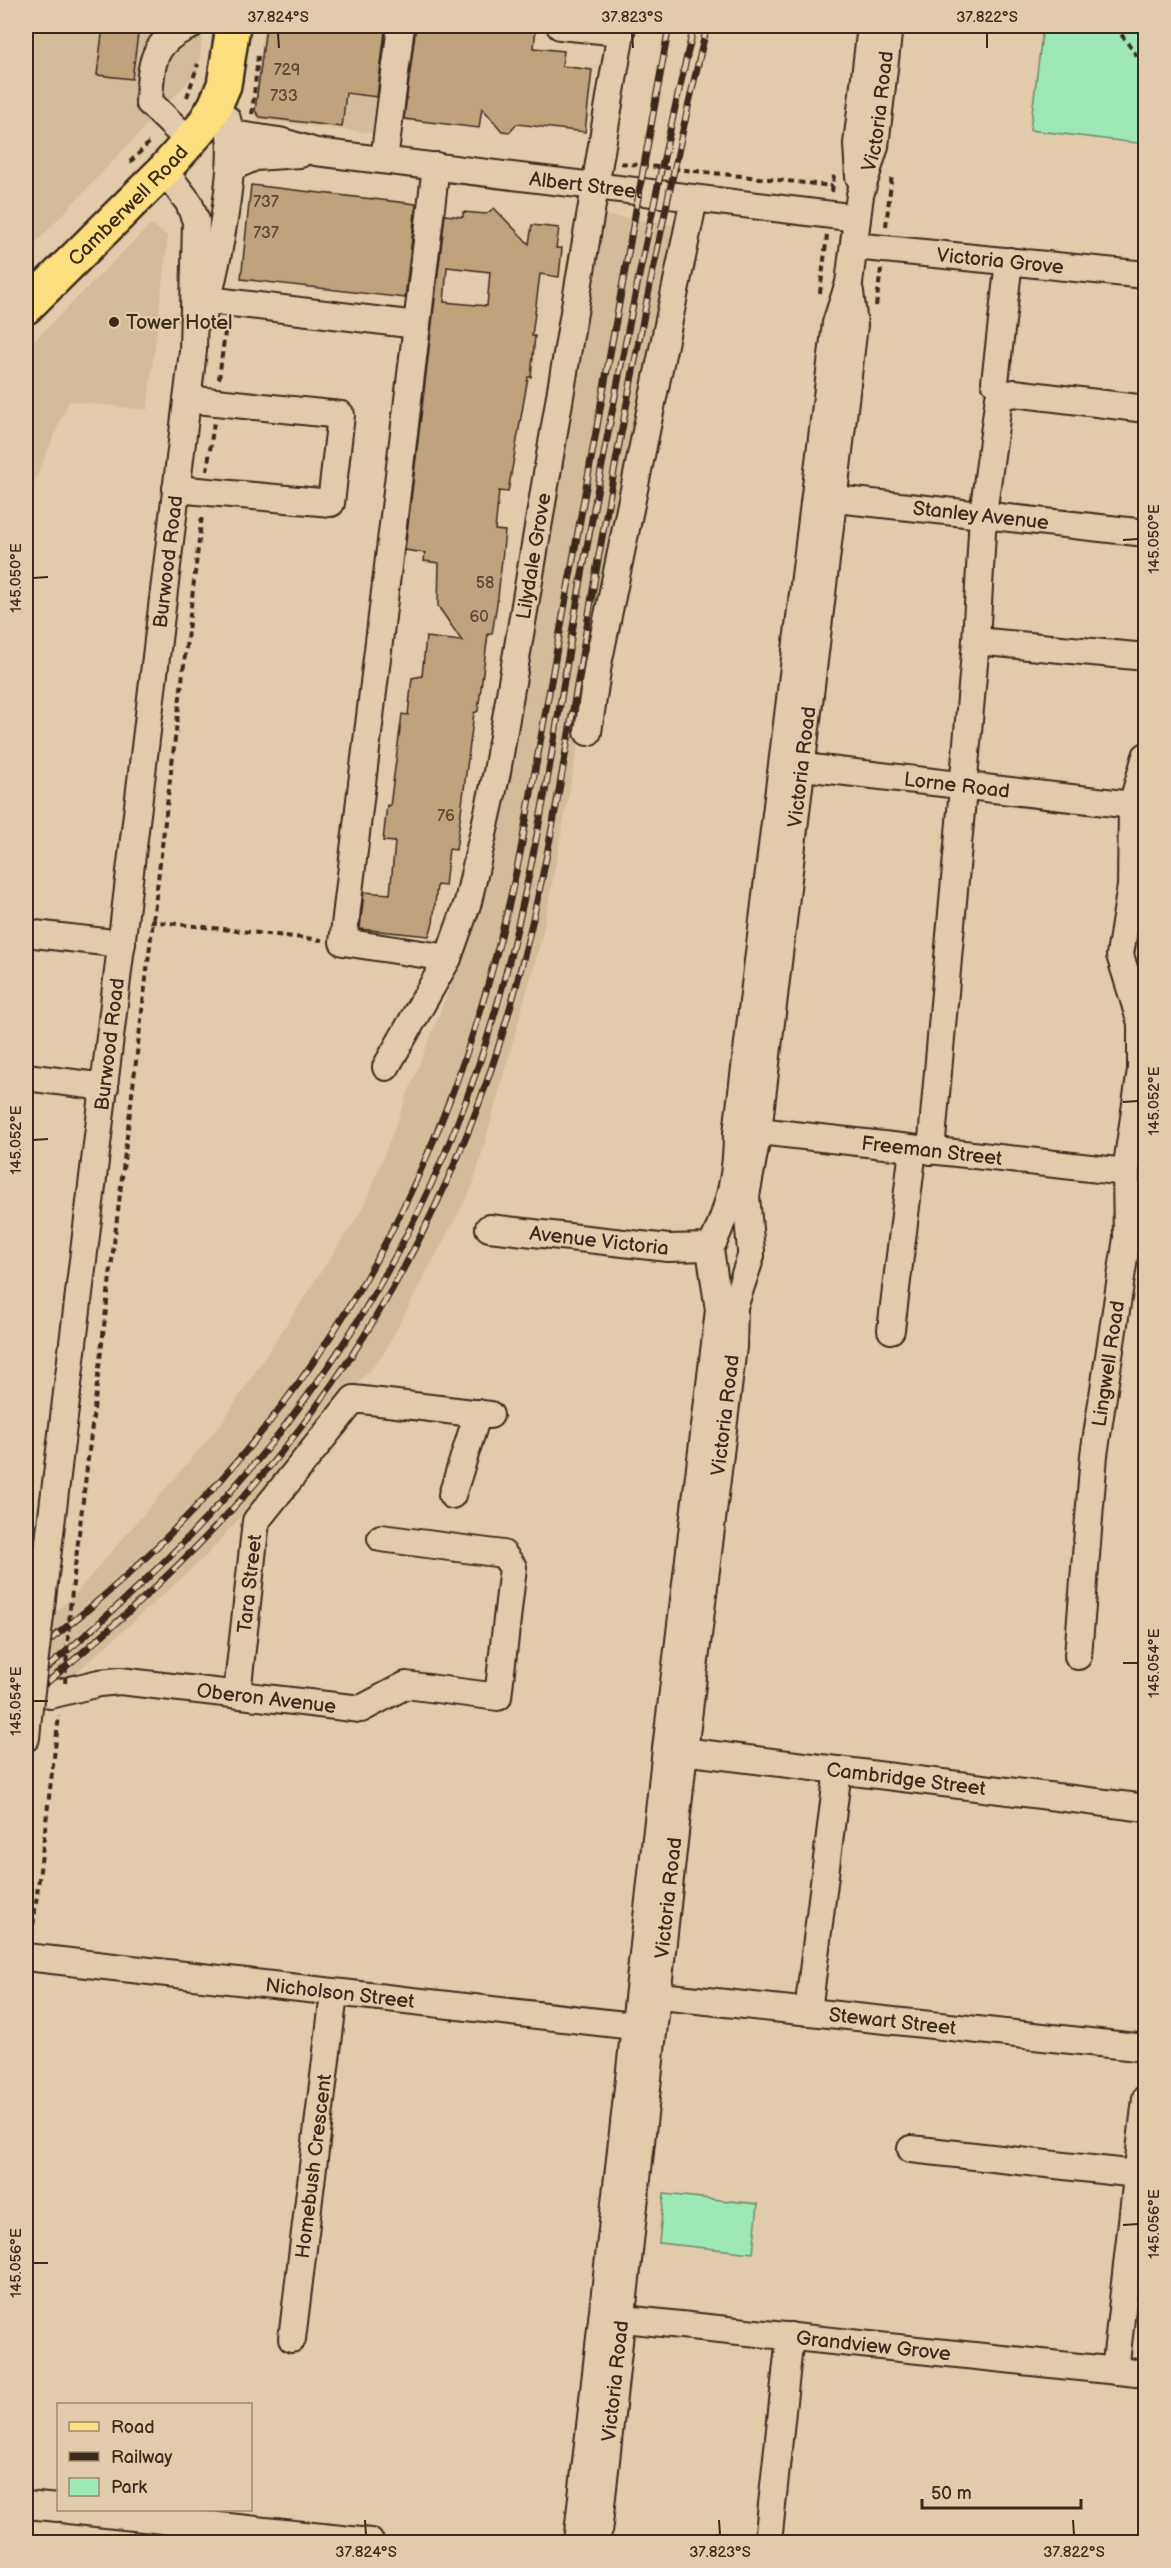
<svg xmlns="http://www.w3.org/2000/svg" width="1171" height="2568" font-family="'Balsamiq Sans',sans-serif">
<rect width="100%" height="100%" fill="#e1cbaa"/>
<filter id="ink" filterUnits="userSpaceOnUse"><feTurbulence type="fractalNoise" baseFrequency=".0167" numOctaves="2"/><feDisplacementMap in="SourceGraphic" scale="12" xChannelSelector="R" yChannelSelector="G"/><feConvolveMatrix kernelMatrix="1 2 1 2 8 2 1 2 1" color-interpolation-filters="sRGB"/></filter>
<g filter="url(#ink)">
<g fill="#d3bc99">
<path d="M26 26H204L198 71 26 253Z"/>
<path d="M263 26H394L382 134 259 120 254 113Z"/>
<path d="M603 215 680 226 643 399 542 937 473 1185 383 1355 206 1556 26 1718V1639L76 1593 221 1424 363 1208 448 992 482 893Z"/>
<path d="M151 224 168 237 147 410 69 401 26 501V349Z"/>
</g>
<g fill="#9ee8b7" stroke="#6c896a" stroke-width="1.5">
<path d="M1043 26H1145V144L1030 130Z"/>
<path d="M664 2194 758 2204 753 2253 659 2243Z"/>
</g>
<g fill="#bea37d" stroke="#3b2a1e" stroke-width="1.5" fill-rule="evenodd">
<path d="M103 26H139L132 79 97 75Z"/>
<path d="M266 26H302L349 31V27L385 31 377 97 346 93 342 127 260 117 255 111Z"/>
<path d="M416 26H536L534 48 564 51 562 66 592 70 585 132 517 124 510 132 502 131 482 108 479 128 404 119Z"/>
<path d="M251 185 416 204 405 298 241 279Z"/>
<path d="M494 208 529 244 532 225 559 228 556 248H562L559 277 540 274 532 336H535L531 377H528L508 492 499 491 495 530 505 531 498 597 492 634H488L478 711 474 713 456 850 449 849 445 886 437 885 433 923 429 936 360 929 364 892 390 894 395 842 383 841 387 805 390 806 402 714 408 715 412 678 422 676 426 637 462 641 438 606 439 563 424 561 425 553 405 550 445 215 463 217V212L486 214ZM447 267 490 272 487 306 444 302Z"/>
</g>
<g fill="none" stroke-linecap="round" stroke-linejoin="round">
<g stroke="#3b2a1e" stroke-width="30">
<g id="minor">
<path d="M190 26C151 41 151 65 149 102L190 142"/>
<path d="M560 26 621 32"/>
<path id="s1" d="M232 134 279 141 316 152 857 218"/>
<path d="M384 160 401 26"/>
<path d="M436 166 343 942 448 958"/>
<path d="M230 168 255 157 300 154"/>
<path d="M859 177 857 144 871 26"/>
<path id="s2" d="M854 246 1146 275"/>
<path d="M208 300 417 325"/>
<path d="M203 316C215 274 240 160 227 119"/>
<path d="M995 382 1009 261"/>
<path d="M176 489 331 503 341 415 187 399"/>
<path id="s3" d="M818 497 1146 533"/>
<path d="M976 641 1146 657"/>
<path d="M588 732 598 664 694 199"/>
<path id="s4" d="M786 765 1132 805"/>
<path d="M26 933 122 944"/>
<path id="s5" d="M386 1067 448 958 468 902 497 772 622 26"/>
<path d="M26 1077 105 1087"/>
<path id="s6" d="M741 1129 1126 1172"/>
<path d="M931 1151 976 641 983 514 999 397 1014 393 1146 409"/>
<path id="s7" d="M489 1228 668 1248 711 1247"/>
<path id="s8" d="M714 1241C730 1205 737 1173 737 1133L836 323 849 283 860 195 875 146 889 26"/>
<path id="s9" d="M751 1251 746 1196 758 1131 854 325 850 292"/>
<path d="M891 1330 913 1149"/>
<path d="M452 1495 478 1413"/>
<path id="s10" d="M39 1624 193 351 196 221 189 203 164 170"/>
<path id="s11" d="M1078 1656 1094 1455 1127 1238 1126 1172 1141 1070V1023L1120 955 1131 886 1132 805 1146 756"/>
<path id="s12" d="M237 1694 256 1521 354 1399 490 1415"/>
<path id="s13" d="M50 1695 99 1683 120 1681 361 1709 406 1685 498 1697 513 1567 503 1554 381 1538"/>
<path d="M26 1738 28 1716"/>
<path id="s14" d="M666 1749 1146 1808"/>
<path id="s15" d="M26 1957 651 2028"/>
<path id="s16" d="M642 1994 1146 2048"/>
<path d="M808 2012 838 1770"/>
<path d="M911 2149 1137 2174"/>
<path id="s17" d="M605 2317 1146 2374"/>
<path id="s18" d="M292 2339 334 1994"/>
<path d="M1115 2371 1146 2098"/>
<path d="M26 2505 58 2508"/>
<path d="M68 2510 370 2542"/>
<path d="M577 2542 666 1749 719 1310 711 1256"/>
<path id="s19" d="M597 2542 684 1751 733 1347 734 1307 751 1256"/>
<path d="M768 2542 790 2336"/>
</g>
</g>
<g stroke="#3b2a1e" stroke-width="38">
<g id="major">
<path id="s20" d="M26 307 164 170 202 127 215 106 224 85 233 26"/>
</g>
</g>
<g stroke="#3b2a1e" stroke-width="4" stroke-dasharray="6 4.5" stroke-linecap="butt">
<path d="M1115 26 1146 68"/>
<path d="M187 97 198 64"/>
<path d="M252 114 258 56"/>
<path d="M130 162 152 140"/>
<path d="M621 163 833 186"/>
<path d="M832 192 834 175"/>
<path d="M886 226 892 174"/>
<path d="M820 293 827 235"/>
<path d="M876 306 881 269"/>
<path d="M219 379 226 324"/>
<path d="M207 471 214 422"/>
<path d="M150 921 322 940"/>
<path d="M70 1608 202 515"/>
<path d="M32 1935 59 1716"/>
<path d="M26 1991 27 1978"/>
</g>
<use href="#minor" stroke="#e1cbaa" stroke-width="26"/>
<use href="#major" stroke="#fddf80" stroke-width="33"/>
<g stroke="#3b2a1e" stroke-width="7">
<g id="rail">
<path d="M26 1659C65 1628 105 1597 141 1562 350 1366 463 1132 520 854L669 26"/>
<path d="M26 1685C209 1537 352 1372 445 1153 521 977 546 785 578 597 612 405 649 215 694 26"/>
<path d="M26 1700C167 1584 282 1474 377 1315 420 1243 457 1166 485 1087 544 920 567 740 597 566 629 385 664 205 707 26"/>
</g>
</g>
<use href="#rail" stroke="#e1cbaa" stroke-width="4.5" stroke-dasharray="14" stroke-linecap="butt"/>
<g stroke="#3b2a1e" stroke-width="30" stroke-linecap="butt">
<path id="minor-bridge" d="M28 1716 39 1624"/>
</g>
<path stroke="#3b2a1e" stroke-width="4" stroke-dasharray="6 4.5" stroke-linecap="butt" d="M65 1683 70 1608"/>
<use href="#minor-bridge" stroke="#e1cbaa" stroke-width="26"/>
</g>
</g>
<path fill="none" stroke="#3b2a1e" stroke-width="2" d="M278 33 279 48M632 33 633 48M987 33V48M1123 540 1138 539M33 578 48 577M1123 1102 1138 1101M33 1140 48 1139M1123 1663H1138M33 1701H48M1123 2225 1138 2224M33 2263H48M365 2520 366 2535M719 2520 720 2535M1073 2520 1074 2535"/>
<circle fill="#3b2a1e" stroke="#e1cbaa" stroke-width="2" cx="114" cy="322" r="6"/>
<g text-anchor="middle" stroke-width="4.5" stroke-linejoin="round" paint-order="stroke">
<g font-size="16" fill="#5c4836">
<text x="287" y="75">729</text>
<text x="284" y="101">733</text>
<text x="266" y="207">737</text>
<text x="266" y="238">737</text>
<text x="485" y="588">58</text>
<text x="479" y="622">60</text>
<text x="446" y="821">76</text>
</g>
<g font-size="20" fill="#3b2a1e" stroke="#e1cbaa">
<text dy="7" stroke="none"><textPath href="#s8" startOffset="1144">Victoria Road</textPath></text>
<text dy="7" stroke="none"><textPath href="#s1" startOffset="358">Albert Street</textPath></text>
<text dy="7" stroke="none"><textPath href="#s20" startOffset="144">Camberwell Road</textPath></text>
<text dy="7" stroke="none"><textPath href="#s2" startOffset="147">Victoria Grove</textPath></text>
<text dy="7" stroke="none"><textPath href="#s3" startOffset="164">Stanley Avenue</textPath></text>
<text dy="7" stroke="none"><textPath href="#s5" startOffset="537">Lilydale Grove</textPath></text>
<text dy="7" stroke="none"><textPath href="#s10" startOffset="1070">Burwood Road</textPath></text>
<text dy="7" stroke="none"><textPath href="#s9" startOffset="488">Victoria Road</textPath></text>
<text dy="7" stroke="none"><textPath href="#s4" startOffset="172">Lorne Road</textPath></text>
<text dy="7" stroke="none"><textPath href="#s10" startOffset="584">Burwood Road</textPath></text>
<text dy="7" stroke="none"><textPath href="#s6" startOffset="192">Freeman Street</textPath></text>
<text dy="7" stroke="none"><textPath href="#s7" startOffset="111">Avenue Victoria</textPath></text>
<text dy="7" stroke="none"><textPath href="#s11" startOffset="294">Lingwell Road</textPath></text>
<text dy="7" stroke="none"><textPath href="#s19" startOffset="1134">Victoria Road</textPath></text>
<text dy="7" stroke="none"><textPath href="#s12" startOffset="111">Tara Street</textPath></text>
<text dy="7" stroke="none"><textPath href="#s13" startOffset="219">Oberon Avenue</textPath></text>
<text dy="7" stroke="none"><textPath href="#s14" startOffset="242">Cambridge Street</textPath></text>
<text dy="7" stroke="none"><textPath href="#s19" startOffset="648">Victoria Road</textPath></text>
<text dy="7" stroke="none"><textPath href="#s15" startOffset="316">Nicholson Street</textPath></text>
<text dy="7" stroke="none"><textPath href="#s16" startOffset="252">Stewart Street</textPath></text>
<text dy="7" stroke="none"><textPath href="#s18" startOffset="174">Homebush Crescent</textPath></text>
<text dy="7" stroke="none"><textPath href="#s17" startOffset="270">Grandview Grove</textPath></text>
<text dy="7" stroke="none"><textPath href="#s19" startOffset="162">Victoria Road</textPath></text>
</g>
<g font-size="20" fill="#3b2a1e" stroke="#e1cbaa" text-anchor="start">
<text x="126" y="329">Tower Hotel</text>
</g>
</g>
<rect width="1171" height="2568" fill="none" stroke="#e1cbaa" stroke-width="66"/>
<rect x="57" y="2403" width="195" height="108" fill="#e1cbaa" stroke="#9f8b72" stroke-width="1.5"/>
<rect x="69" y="2422" width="30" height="9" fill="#fddf80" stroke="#9f8b72" stroke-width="1.5"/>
<text x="111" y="2433" font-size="18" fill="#3b2a1e">Road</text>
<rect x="69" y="2452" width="30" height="9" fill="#3b2a1e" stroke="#9f8b72" stroke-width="1.5"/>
<text x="111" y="2463" font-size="18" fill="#3b2a1e">Railway</text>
<rect x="69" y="2478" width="30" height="18" fill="#9ee8b7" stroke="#9f8b72" stroke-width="1.5"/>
<text x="111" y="2493" font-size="18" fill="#3b2a1e">Park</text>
<path d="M922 2499v9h159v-9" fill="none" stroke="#3b2a1e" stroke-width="3"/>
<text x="931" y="2499" font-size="18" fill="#3b2a1e" stroke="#e1cbaa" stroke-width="4.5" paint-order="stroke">50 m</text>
<rect x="33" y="33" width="1105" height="2502" fill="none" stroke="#3b2a1e" stroke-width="2"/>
<g font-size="15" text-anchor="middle" fill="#3b2a1e">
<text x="278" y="22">37.824°S</text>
<text x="632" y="22">37.823°S</text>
<text x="987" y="22">37.822°S</text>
<text transform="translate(1154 539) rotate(-90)" y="5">145.050°E</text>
<text transform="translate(16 578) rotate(-90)" y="5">145.050°E</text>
<text transform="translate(1154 1101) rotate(-90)" y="5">145.052°E</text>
<text transform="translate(16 1140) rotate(-90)" y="5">145.052°E</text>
<text transform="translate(1154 1663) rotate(-90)" y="5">145.054°E</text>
<text transform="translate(16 1701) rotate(-90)" y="5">145.054°E</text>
<text transform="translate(1154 2224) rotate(-90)" y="5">145.056°E</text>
<text transform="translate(16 2263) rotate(-90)" y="5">145.056°E</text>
<text x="366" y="2557">37.824°S</text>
<text x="720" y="2557">37.823°S</text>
<text x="1074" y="2557">37.822°S</text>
</g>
</svg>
